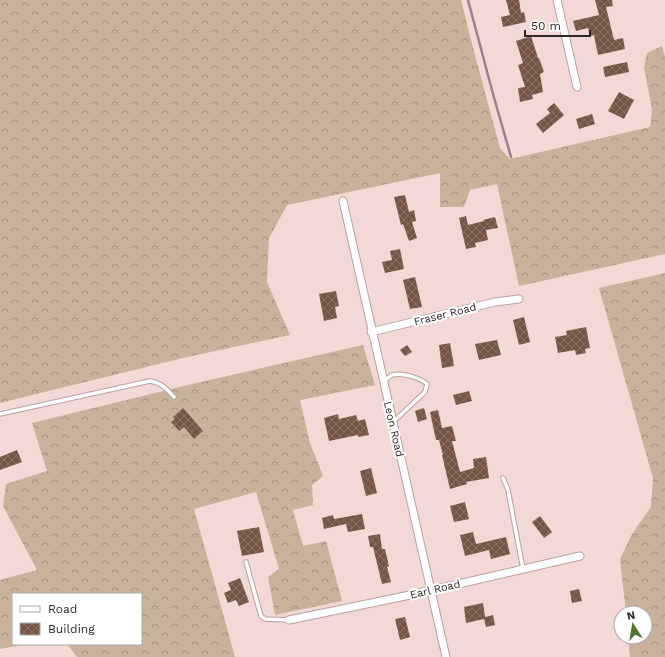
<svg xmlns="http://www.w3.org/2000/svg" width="665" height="657" font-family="'Work Sans',sans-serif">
<defs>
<pattern id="forest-crowns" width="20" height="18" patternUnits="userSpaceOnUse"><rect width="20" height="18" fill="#c8b29b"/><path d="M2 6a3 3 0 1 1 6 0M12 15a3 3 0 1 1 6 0" fill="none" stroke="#a3917e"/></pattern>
<pattern id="building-cross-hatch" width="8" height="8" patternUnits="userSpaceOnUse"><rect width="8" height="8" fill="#755545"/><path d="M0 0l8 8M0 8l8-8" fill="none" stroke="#886f63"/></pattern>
</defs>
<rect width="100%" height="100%" fill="#f2d9d5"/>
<g fill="url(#forest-crowns)">
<path d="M0 0H461L472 44 500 148 510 159 650 127 652 110 644 67 647 53 662 46 665 57V254L519 286 497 184 470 190 464 207H440V173L287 205 269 238 267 282 290 335 183 358 0 403Z"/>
<path d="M665 273V657H630L628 637H645V613H626L620 559 632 534 651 507 653 478 599 288Z"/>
<path d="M363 345 375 385 300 400 310 443 323 476 312 485 313 505 293 510 303 546 326 541 342 601 275 615 268 577 279 569 256 492 194 509 235 657H77L67 644H141V594H13V644H27L0 649V580L37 570 3 506 6 484 47 471 32 423 192 384Z"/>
</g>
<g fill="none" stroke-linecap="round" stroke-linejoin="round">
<path stroke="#9c808c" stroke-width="2.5" d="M468 0 493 94 511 157"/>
</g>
<g fill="url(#building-cross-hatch)">
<path d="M506 0H519L521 13 524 12 526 22 503 27 501 17 510 15Z"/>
<path d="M595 0H612L613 6 606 7 614 40 623 38 625 49 598 55 594 35 590 36 588 28 576 31 573 21 599 15Z"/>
<path d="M531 36 538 58H539L544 72 540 74 543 92 532 95 533 99 520 102 518 88 525 87 518 65 523 63 516 41Z"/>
<path d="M627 62 629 72 605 77 603 67Z"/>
<path d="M619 92 634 100 624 119 608 111Z"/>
<path d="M554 103 564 115 543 133 536 124 550 113 547 109Z"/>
<path d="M592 114 595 124 579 129 576 119Z"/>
<path d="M405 195 409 212 414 210 416 221 412 222 417 238 409 241 403 224 401 225 394 197Z"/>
<path d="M466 216 468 225 484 221 483 220 495 217 498 228 486 230 488 240 475 243 476 247 466 249 459 218Z"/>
<path d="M400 249 404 269 385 273 382 262 392 260 390 251Z"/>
<path d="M415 277 422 307 410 309 403 280Z"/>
<path d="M336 291 339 306 335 307 337 318 324 321 319 294Z"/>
<path d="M524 317 530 342 519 345 513 320Z"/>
<path d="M586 327 590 348 585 349 586 353 576 355 575 350 558 353 555 337 567 335 566 331Z"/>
<path d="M497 340 501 355 479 360 475 344Z"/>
<path d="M450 343 454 366 442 368 439 345Z"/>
<path d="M407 345 412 352 405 356 400 350Z"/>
<path d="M469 391 472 401 456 405 453 395Z"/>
<path d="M183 408 203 431 194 439 184 427 179 431 171 422 175 419 173 417Z"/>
<path d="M424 408 427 419 418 422 415 411Z"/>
<path d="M438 410 442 428 452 426 456 441H452L460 472 474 468 473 459 486 457 489 478 466 482 467 484 450 489 442 455H443L439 440H436L430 412Z"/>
<path d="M338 414 339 419 356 415 358 421 365 419 369 435 358 437V435L329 441 324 418Z"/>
<path d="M17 450 22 462 0 470V457Z"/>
<path d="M371 468 377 493 366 496 360 471Z"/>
<path d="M465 502 469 519 454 522 450 506Z"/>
<path d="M362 514 365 529 348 532 346 524 324 529 322 518 333 515 334 519Z"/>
<path d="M540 516 552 532 544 538 532 522Z"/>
<path d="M259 527 264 552 242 556 237 531Z"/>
<path d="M473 532 476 544 506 537 510 554 491 559 489 550 465 556 460 535Z"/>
<path d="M380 534 382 549H385L389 566 387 567 391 582 382 584 373 547H370L368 536Z"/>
<path d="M240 578 249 602 239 606 236 600 228 603 224 593 231 590 228 583Z"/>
<path d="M579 589 582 601 572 603 570 591Z"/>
<path d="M483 603 485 617 493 615 495 625 486 627 484 619 466 623 464 607Z"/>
<path d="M405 617 410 637 400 640 395 619Z"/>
</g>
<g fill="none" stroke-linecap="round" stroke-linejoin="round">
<g stroke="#b8a09d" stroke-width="5.5">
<g id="service">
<path d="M384 381C386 379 389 377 392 375 402 372 420 378 427 384L425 392 393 422"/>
<path d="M0 414 150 381C162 383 167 389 174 397"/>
<path d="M503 478 508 490 523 569"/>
<path d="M246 562 261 616 265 619 289 620"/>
</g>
</g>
<g stroke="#b8a09d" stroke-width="9">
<g id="minor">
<path d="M557 0 577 87"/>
<path d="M343 201C376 353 411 505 446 657"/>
<path d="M371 332 495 302 519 299"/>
<path d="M289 620 415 594 580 556"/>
</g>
</g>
<use href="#service" stroke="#fff" stroke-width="3.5"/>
<use href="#minor" stroke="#fff" stroke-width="7"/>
</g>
<g text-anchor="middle" stroke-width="4" stroke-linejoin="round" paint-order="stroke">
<g font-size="11" fill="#302725" stroke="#fff">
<text transform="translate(445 314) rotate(-14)" y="4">Fraser Road</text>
<text transform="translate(394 429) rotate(77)" y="4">Leon Road</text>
<text transform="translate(435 589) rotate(-13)" y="4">Earl Road</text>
</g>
</g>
<rect x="12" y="593" width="130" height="52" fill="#ffffff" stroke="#aca9a8"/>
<rect x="20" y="606" width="20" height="6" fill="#ffffff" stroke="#aca9a8"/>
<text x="48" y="613" font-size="12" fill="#302725">Road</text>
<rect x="20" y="623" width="20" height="12" fill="url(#building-cross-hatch)" stroke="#aca9a8"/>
<text x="48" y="633" font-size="12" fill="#302725">Building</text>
<g transform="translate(633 625) rotate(348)"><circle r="19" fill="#ffffff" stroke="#aca9a8"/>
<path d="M0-3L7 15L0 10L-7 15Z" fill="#53762e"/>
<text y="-6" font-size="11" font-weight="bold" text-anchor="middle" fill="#302725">N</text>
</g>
<path d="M525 30v6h65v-6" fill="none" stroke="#302725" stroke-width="2"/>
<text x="531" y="30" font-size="12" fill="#302725" stroke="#ffffff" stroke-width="3" paint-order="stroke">50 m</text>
</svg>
